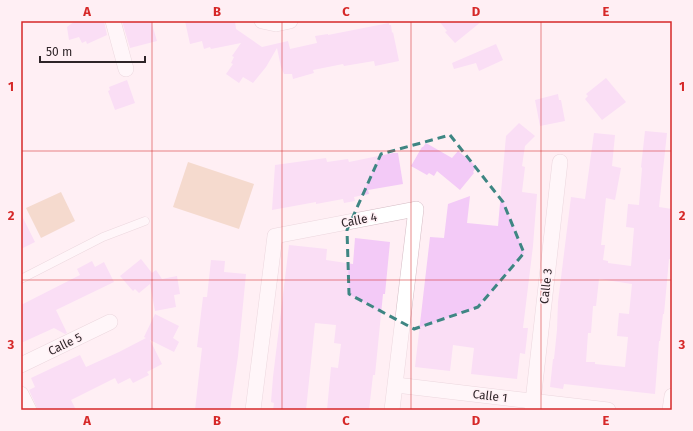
<svg xmlns="http://www.w3.org/2000/svg" width="693" height="431" font-family="'Fira Sans',sans-serif">
<rect width="100%" height="100%" fill="#ffeff4"/>
<g fill="#e8c1a1">
<path d="M188 162 254 184 239 229 173 207Z"/>
<path d="M61 192 75 221 41 238 26 208Z"/>
</g>
<g fill="#f3caf7" fill-rule="evenodd">
<path d="M75 21H104L107 35 87 44 86 41 82 43 79 37 69 40 67 27Z"/>
<path d="M122 21H151L157 41 130 48Z"/>
<path d="M185 21H235L236 29 262 47 288 41 290 49 317 43 315 36 328 34V35L389 23V25H391L392 33 393 32 399 61 375 66 374 61 344 66 343 64 313 70 314 73 293 79 292 74H284L281 67 277 48 266 67 253 83 243 77 239 83 226 74 233 64 231 63 234 57 232 56 241 43 211 49 210 47 204 49 202 41 190 44Z"/>
<path d="M439 21H482L455 43 445 32 447 31Z"/>
<path d="M496 44 503 60 479 71 476 63 454 69 452 63Z"/>
<path d="M606 78 626 102 602 120 585 99 588 96 586 94Z"/>
<path d="M127 80 135 103 115 110 108 91 110 90 109 87Z"/>
<path d="M558 94 559 100H561L565 121 540 126 535 100Z"/>
<path d="M519 123 535 136 525 146 522 166 525 167 522 192 537 194 533 246 523 328H528L525 354 520 353 517 379 471 374 474 348 453 345 450 371 415 367 430 237 444 238 448 204 470 196 467 223 498 226 506 136Z"/>
<path d="M645 131 667 133 659 207 672 209V260L669 259 664 314H663L660 341H659L655 394 564 384 563 389 550 387 553 359H554L557 330 558 302 571 197 585 199 594 133 615 135 612 166 621 168 615 200 606 198 601 245H605L603 260 608 261V263L631 266 634 228 626 227 628 204 639 205 642 168 641 167ZM599 279 632 284 629 314 619 313 617 336 628 337 625 367 595 364V362H586L588 333H591L593 306H596Z"/>
<path d="M426 143 452 158 458 151 475 165V169L473 172 474 173 460 190 437 171 434 176 429 173 427 175 411 166 422 147H423Z"/>
<path d="M393 153H398L403 184 368 190 369 194 354 197 355 201 344 203 343 199 316 204V202L272 210 275 165 326 158 327 162 348 159 349 162Z"/>
<path d="M21 214 35 242 21 249Z"/>
<path d="M355 238 390 242 385 294H383L375 375H373L369 410H327L331 367 338 368 341 344 334 343 336 325 315 323 306 410H273L274 403 271 402 273 377 289 245 327 249 326 260 353 264Z"/>
<path d="M141 259 152 273 156 270 162 279 177 276 180 294 174 295 176 307 155 311 150 284 139 293 135 289 133 291 120 276Z"/>
<path d="M211 260 225 261 224 272 246 274 238 356 230 410H195L202 348 197 347 203 297H207Z"/>
<path d="M92 261 95 267 104 262 114 282 56 310 67 333 65 334 54 328 21 343V305L80 275 77 269Z"/>
<path d="M155 314 179 326 173 338 179 342 174 352 150 340 162 364 147 372 149 375 133 383 130 378 118 384 115 378 71 400 76 410H38L29 390 35 387 31 378 80 355 86 367 119 352 146 338 144 337Z"/>
</g>
<g fill="none" stroke-linecap="round" stroke-linejoin="round">
<g stroke="#d5bcc4" stroke-width="9">
<path id="service" d="M21 279 103 237 145 221"/>
</g>
<g stroke="#d5bcc4" stroke-width="16">
<g id="minor">
<path d="M113 21 126 69"/>
<path d="M262 21 276 24 290 21"/>
<path d="M21 365 110 322"/>
<path d="M396 385 608 410"/>
<path d="M21 394 29 410"/>
<path d="M253 410 275 236 416 209 392 410"/>
<path d="M532 410 560 162"/>
<path d="M670 410 672 396"/>
</g>
</g>
<use href="#service" stroke="#fff" stroke-width="8"/>
<use href="#minor" stroke="#fff" stroke-width="15"/>
</g>
<path d="M0 0H693V431H0ZM450 135 503 202 524 253 478 307 414 329 349 294 347 230 381 154Z" fill="#ffeff4" fill-opacity=".55" fill-rule="evenodd"/>
<path fill="none" stroke="#3e8683" stroke-width="3" stroke-dasharray="8 5" stroke-linejoin="round" d="M450 135 503 202 524 253 478 307 414 329 349 294 347 230 381 154Z"/>
<path fill="none" stroke="#d62828" stroke-width="1" stroke-opacity="0.55" d="M152 21V410M282 21V410M411 21V410M541 21V410M21 151H672M21 280H672"/>
<g text-anchor="middle" stroke-width="3" stroke-linejoin="round" paint-order="stroke">
<g font-size="12" fill="#2e2428" stroke="#ffeff4">
<text transform="translate(359 220) rotate(-11)" y="4">Calle 4</text>
<text transform="translate(546 286) rotate(-84)" y="4">Calle 3</text>
<text transform="translate(65 344) rotate(-26)" y="4">Calle 5</text>
<text transform="translate(490 396) rotate(7)" y="4">Calle 1</text>
</g>
</g>
<rect width="693" height="431" fill="none" stroke="#ffeff4" stroke-width="44"/>
<path d="M40 56v6h105v-6" fill="none" stroke="#2e2428" stroke-width="2"/>
<text x="46" y="56" font-size="12" fill="#2e2428" stroke="#ffeff4" stroke-width="3" paint-order="stroke">50 m</text>
<rect x="22" y="22" width="649" height="387" fill="none" stroke="#d62828" stroke-width="1.5"/>
<g font-size="13" text-anchor="middle" font-weight="bold" fill="#d62828">
<text x="87" y="16">A</text>
<text x="217" y="16">B</text>
<text x="346" y="16">C</text>
<text x="476" y="16">D</text>
<text x="606" y="16">E</text>
<text x="11" y="91">1</text>
<text x="682" y="91">1</text>
<text x="11" y="220">2</text>
<text x="682" y="220">2</text>
<text x="11" y="349">3</text>
<text x="682" y="349">3</text>
<text x="87" y="425">A</text>
<text x="217" y="425">B</text>
<text x="346" y="425">C</text>
<text x="476" y="425">D</text>
<text x="606" y="425">E</text>
</g>
</svg>
